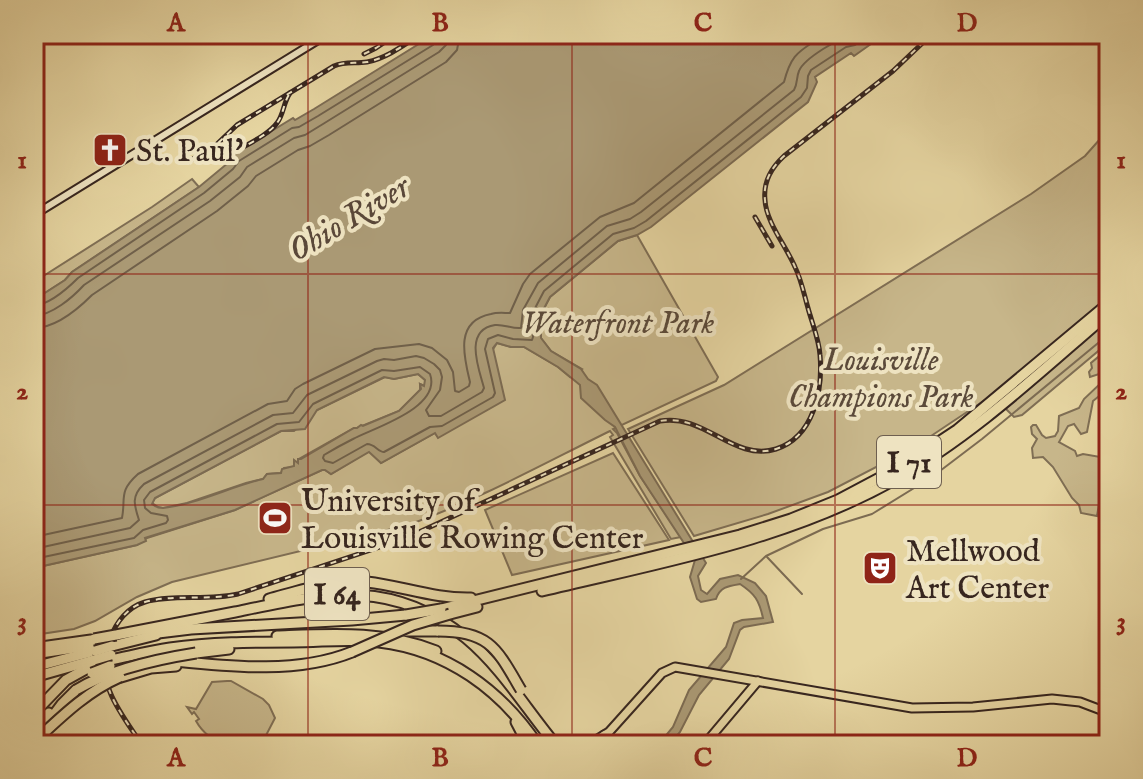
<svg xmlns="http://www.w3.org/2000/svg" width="1143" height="779" font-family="'IM FELL English',serif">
<rect width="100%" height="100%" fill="#e5d4a0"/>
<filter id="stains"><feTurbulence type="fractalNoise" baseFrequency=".0025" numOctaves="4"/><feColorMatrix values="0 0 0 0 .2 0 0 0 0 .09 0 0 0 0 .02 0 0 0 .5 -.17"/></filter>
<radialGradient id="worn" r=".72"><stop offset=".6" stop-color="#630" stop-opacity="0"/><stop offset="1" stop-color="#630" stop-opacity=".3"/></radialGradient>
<g fill="#c7b68a" stroke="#7f6e54" stroke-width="2">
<path d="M1109 129V301L994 394 913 448 828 492 768 514 694 536 628 429 724 385 1031 194 1085 156Z"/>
<path d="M192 179 199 187 72 272 65 280 34 300V282L152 207Z"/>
<path d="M637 235 718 377 716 381 613 429 617 433 640 476 681 537 671 539 610 437 613 435 610 431C543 464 478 500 408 525L172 582 137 597 95 621 74 629 34 635V568L137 545 147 538 235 510 322 470H325L331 474 369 451 381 463 435 433 438 437 497 343 511 347H524L558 367 570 377 582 369 551 351 541 338 540 316 550 297 618 241Z"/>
<path d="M1109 316V342L1022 415 1014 417 1006 409V405Z"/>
<path d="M1109 348V388L1093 401 1087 432 1081 434 1074 424 1068 426 1059 442 1075 451 1077 456 1083 454 1100 457 1109 451V484L1101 492 1097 516 1081 513 1079 505 1072 498 1053 467 1043 457 1033 458 1032 448 1037 439 1032 434 1031 427 1033 425H1036L1042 435 1046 438 1055 436 1058 431 1059 416 1079 408 1084 399 1101 383 1099 374 1090 377 1089 372 1092 368 1091 363Z"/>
<path d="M418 374 425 380V386L420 384V390L399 411 357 428H354L299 459 298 463 295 462 294 467 284 468 281 473 267 474 263 479 246 483 187 503 163 508 158 507 152 503 155 498 281 431H294L317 410 385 377 394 379Z"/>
<path d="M613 453 669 540 512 575 485 510Z"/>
<path d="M227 681H231L263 699 269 705 275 718 261 745C234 746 211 747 196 721L199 719 194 712 192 714 187 707 196 709 212 682Z"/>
</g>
<path fill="#aa9974" stroke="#7c6b52" stroke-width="2" fill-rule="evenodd" d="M435 34H885L854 56 851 53 815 77 817 82 808 102 651 227 637 235 618 241 550 297 540 316 541 338 551 351 581 369 588 379 597 385 706 563 698 576 701 590 707 594 720 579 738 575 755 583 766 596 773 622 744 627 740 630 729 659 699 695 680 732 669 745H658L673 727 689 690 726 647 734 623 742 620 763 618C759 600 755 594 740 584 728 586 720 587 716 599L701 602 697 599 690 577 695 560 640 476 615 427 605 420 581 398 580 385 558 367 524 347H511L497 343 493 348 505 400 438 438 435 433 381 463 369 452 331 474 325 470H322L235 510 145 538 146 541 137 545 34 568V300L65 280 72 272 199 187 228 163 231 156 293 118 295 120 314 109ZM418 374 425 380 424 386 420 384 421 389 399 411 363 426 361 425 357 428H354L301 459H298V463L294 460V466L282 469 281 473 267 474 263 479C232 486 195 505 163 508 156 508 157 507 152 504L155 498 281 431 305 429 317 410 384 377 394 379Z"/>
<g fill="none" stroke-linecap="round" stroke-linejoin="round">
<g stroke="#70604a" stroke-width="2">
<path d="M34 306C49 304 67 289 78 278L204 193 233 169 239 161 292 128 299 127 318 116 433 45 437 40 438 34"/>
<path d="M34 316C52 315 72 298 84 285L210 201 240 177 247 167 294 138 305 135 323 124 439 52 446 45 448 34"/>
<path d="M34 328C55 328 78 309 92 295L217 211 248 186 256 176 298 150 310 146 329 135 446 62 457 50 460 34"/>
<path d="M34 537 122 518C126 498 118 492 138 474L268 404 287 401 295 389 303 384 375 349 419 344 432 348 447 360 453 372 455 391 459 392 469 386 470 382C464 357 454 321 491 314 497 312 504 313 510 313L523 284 530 274 600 217 634 203 784 82C792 51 800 52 825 34"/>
<path d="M34 549 130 528 139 520C134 505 131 496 144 484L273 415 293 413 307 395 377 361 384 359 394 360 416 356 424 358 434 364 440 370 442 377 440 390 426 410 429 416H441L482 392 484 388C479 369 463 330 495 325 504 324 512 329 521 328L523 310 538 283 607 226 630 219 641 212 794 90C798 83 796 78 799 71 804 58 841 37 854 34"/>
<path d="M34 559 134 538 143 530 166 523 168 520 167 516 151 513 145 508 144 500 150 492 277 424 299 422 313 404 382 370 394 371 420 367 430 374C442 408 373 428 353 439 343 444 334 449 324 455L323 458 325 461 333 463 367 444C375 444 378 452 384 452L430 427 442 426 493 397 495 393 485 349 488 339 498 335 513 339 532 340 533 337 532 314 544 291 613 234 634 228 646 221 801 97 807 88 808 76 811 70 846 47 855 45 871 34"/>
</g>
<g stroke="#7c6b52" stroke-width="2">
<path d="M767 557 802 594"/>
<path d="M741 579 766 556 823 529 872 514 932 477 982 439 1109 334"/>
</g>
<g stroke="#37261f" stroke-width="10">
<path id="secondary" d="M34 215 328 34"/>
</g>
<g stroke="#37261f" stroke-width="11">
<g id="primary">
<path d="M604 735 607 740 614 745"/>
<path d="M588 745 609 732 662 673 675 667 912 708 973 707 1052 699 1080 702 1109 713"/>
<path d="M704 745 758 681"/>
</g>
</g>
<g stroke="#37261f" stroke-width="13">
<g id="motorway">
<path d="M542 591C662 562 785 541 894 480 973 436 1040 372 1109 313"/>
<path d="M269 599C302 590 333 579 367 582 402 586 435 599 471 598"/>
<path d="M441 609 740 535 791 519 838 500 904 465 957 430 1109 303"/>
<path d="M450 614 477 607"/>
<path d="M402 631H438"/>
<path d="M150 634 191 629 352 620 406 615"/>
<path d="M116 635C156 627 195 620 235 612 322 594 391 576 466 638 502 668 526 709 556 745"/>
<path d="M277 636C331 634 384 630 436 651"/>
<path d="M112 646 156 635"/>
<path d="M34 648 91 640"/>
<path d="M196 653 229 649"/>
<path d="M34 654 94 645"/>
<path d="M110 660C130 656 150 651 170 648 211 642 252 642 293 642 322 642 350 638 379 642 447 650 501 690 538 745"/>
<path d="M166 660C226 666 295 675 352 652"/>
<path d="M34 667 95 651"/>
<path d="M34 677 94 660"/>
<path d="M121 677 151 668 176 666"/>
<path d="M34 713 66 680 93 665"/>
<path d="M516 722 528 745"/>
<path d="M34 727 49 713"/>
<path d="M41 732 62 704 76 690"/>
</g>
</g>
<use href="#secondary" stroke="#eee3c1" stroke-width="6"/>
<use href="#primary" stroke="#e5d4a0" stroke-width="7"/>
<use href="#motorway" stroke="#e5d4a0" stroke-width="9"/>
<g stroke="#37261f" stroke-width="5">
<g id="rail">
<path d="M364 54 376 48 397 34"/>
<path d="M228 156C241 147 268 136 277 123 284 114 283 103 290 93"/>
<path d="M188 162 216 145 237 125 334 66C345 61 356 64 367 62 387 58 404 45 421 34"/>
<path d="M755 217 772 246"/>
<path d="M142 745C131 728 117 710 110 692 97 661 111 612 145 602 173 594 208 601 238 594L404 539 660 421C705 413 733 462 776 449 814 437 823 390 820 355 819 339 812 323 808 308 804 294 801 279 795 267 786 246 766 222 765 200 763 182 771 168 784 156L893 71 932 34"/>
</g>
</g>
<use href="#rail" stroke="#eee3c1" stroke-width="2" stroke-dasharray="6" stroke-linecap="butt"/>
<g stroke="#37261f" stroke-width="13" stroke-linecap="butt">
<g id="motorway-bridge">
<path d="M406 615 441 609"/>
<path d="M438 631C490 631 497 649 521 690"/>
<path d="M94 639 116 635"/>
<path d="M95 651 112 646"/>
<path d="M352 652 413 625 450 614"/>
<path d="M94 660 111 655"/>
<path d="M92 673 110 666"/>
<path d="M76 690C109 670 158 659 196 653"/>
<path d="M34 742C61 717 86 692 120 677"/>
</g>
</g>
<use href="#motorway-bridge" stroke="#e5d4a0" stroke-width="9"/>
</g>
<path fill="none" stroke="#8f2418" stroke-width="2" stroke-opacity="0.55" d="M308 34V745M572 34V745M835 34V745M34 274H1109M34 505H1109"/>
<defs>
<g id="church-square" transform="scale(1.8)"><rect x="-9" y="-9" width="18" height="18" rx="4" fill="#8f2418" stroke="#eee3c1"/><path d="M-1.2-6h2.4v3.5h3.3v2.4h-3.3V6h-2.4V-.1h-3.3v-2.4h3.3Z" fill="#fff"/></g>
<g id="stadium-square" transform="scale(1.8)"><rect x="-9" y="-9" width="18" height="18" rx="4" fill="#8f2418" stroke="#eee3c1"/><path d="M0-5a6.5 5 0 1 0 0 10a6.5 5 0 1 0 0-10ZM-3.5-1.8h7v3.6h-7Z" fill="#fff"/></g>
<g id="theatre-square" transform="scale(1.8)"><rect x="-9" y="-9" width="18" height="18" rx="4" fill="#8f2418" stroke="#eee3c1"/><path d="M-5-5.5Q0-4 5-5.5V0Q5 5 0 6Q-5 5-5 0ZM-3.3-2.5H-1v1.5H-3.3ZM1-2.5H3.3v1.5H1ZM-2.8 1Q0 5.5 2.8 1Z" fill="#fff"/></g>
</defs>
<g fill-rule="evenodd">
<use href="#church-square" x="110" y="150"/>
<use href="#stadium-square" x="275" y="518"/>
<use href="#theatre-square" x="880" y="568"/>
</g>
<g text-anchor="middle" stroke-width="8" stroke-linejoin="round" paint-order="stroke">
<g fill="#eee3c1" stroke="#6e5f50" stroke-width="2">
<rect x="877" y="436" width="64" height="52" rx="6"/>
<rect x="305" y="568" width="64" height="52" rx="6"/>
</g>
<g font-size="30" font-weight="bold" fill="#37261f">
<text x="909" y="472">I 71</text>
<text x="337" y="604">I 64</text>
</g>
<g font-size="32" fill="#37261f" stroke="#eee3c1" text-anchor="start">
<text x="136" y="161">St. Paul'</text>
<text x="301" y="511">University of<tspan x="301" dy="37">Louisville Rowing Center</tspan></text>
<text x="906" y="561">Mellwood<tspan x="906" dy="37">Art Center</tspan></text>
</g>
<g font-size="32" font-style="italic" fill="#5b4a3a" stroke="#eee3c1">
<text x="618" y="333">Waterfront Park</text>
<text x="881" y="370">Louisville<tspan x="881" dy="37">Champions Park</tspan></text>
</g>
<g font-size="34" font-style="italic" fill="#5a4839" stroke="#eee3c1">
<text transform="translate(348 217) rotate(-31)" y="12">Ohio River</text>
</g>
</g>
<rect width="1143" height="779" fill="none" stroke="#e5d4a0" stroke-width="88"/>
<rect x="44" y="44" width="1055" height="691" fill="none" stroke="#8f2418" stroke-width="3"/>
<g font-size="26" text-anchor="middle" font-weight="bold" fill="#8f2418">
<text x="176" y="31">A</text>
<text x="440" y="31">B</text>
<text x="703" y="31">C</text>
<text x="967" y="31">D</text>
<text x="22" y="168">1</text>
<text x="1121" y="168">1</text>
<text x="22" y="399">2</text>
<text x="1121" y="399">2</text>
<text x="22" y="629">3</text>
<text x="1121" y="629">3</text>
<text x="176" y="766">A</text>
<text x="440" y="766">B</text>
<text x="703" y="766">C</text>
<text x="967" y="766">D</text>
</g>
<rect width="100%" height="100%" filter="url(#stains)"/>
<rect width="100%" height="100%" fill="url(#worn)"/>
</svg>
